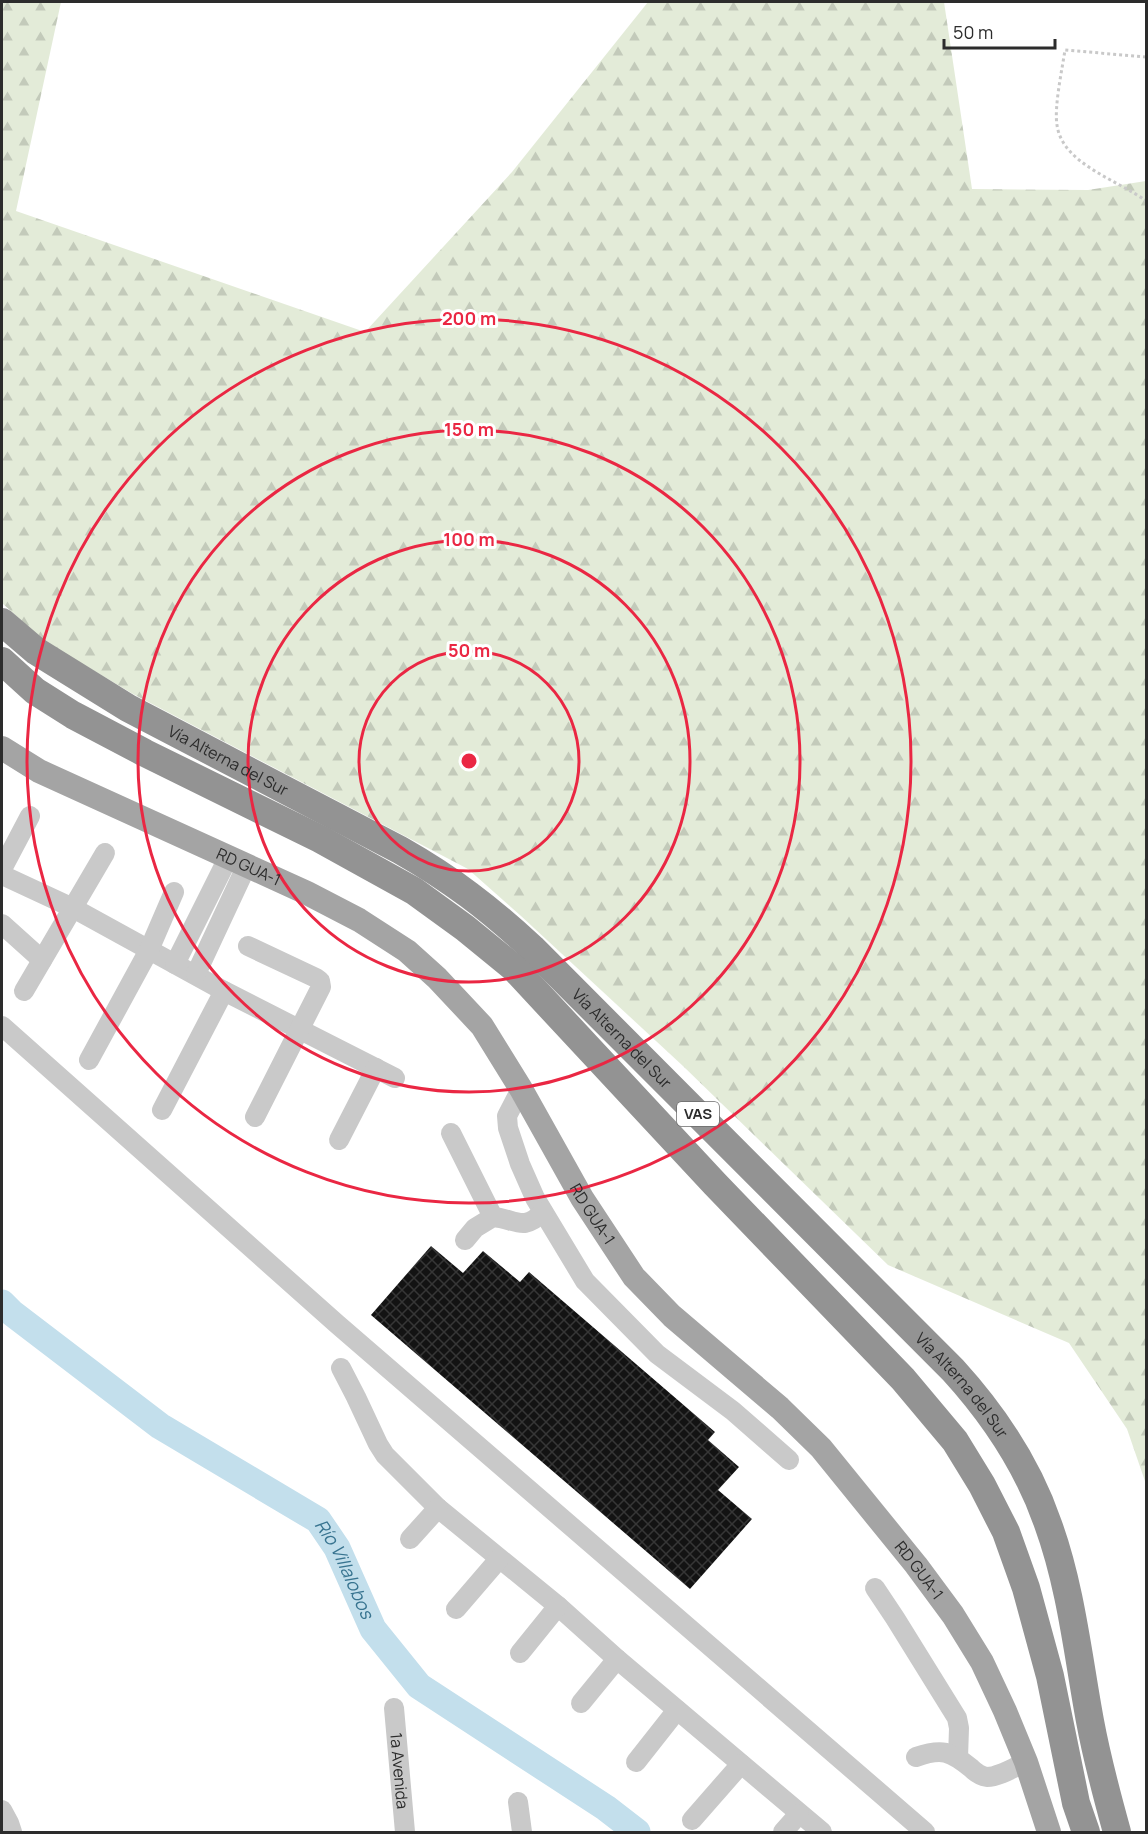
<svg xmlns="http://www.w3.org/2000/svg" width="1148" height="1834" font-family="Manrope,sans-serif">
<defs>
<pattern id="forest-firs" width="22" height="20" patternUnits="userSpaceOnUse" patternTransform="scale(1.5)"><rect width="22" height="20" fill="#e3ebd8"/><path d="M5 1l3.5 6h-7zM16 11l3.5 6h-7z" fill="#c3caba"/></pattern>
<pattern id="building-cross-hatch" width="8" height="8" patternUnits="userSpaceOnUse" patternTransform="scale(1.5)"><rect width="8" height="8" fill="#131313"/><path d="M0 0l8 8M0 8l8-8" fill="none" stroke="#363636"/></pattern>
</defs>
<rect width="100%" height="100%" fill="#fff"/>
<path fill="url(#forest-firs)" d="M2 2H61L16 211 365 332 512 172 648 2H944L972 189 1088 190 1146 181V1484L1127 1429 1069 1343 888 1265 683 1066 521 916 468 869 133 694 44 641 2 603Z"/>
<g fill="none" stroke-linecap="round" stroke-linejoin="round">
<path stroke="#c3dfec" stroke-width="27" id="s1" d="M2 1303 12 1313 160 1426 318 1520 337 1548 373 1629 419 1686 606 1808 637 1832"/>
</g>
<path fill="url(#building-cross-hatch)" d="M431 1246 463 1273 483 1251 520 1282 529 1272 715 1432 708 1440 739 1467 718 1490 752 1519 690 1589 371 1315Z"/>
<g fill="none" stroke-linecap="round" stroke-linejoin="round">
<path stroke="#c9c9c9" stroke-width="3" stroke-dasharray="3 3" stroke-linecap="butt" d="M1146 57 1065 50C1062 70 1054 107 1057 125 1062 164 1118 180 1146 201"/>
<g stroke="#c9c9c9" stroke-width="20">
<path d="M2 869 30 816"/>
<path d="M2 875 73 908 224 991 395 1078"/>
<path d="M2 924 42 960"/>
<path d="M248 946 316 978 320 981 321 987 255 1117"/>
<path d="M175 964 228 858"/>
<path d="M196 974 246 867"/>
<path d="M24 991 105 853"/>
<path d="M2 1026 337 1324 925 1832"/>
<path d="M89 1060 149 950 174 892"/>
<path d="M521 1089 507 1116 508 1128 520 1164 535 1198 585 1281 657 1354 733 1411 789 1460"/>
<path d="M162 1110 224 991"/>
<path d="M451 1133 493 1217"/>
<path d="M339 1140 376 1068"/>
<path d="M465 1240 475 1228 493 1217C516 1219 523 1232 543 1212"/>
<path d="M341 1368 356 1397 378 1444 385 1455 438 1508 558 1606 617 1659 822 1832"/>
<path d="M410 1539 438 1508"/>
<path d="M875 1588 895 1618 957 1718 959 1728 958 1758"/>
<path d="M456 1609 499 1559"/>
<path d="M520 1653 558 1606"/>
<path d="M581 1703 617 1659"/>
<path id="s2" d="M394 1708 405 1832"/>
<path d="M916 1757C942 1748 950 1751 971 1768 975 1772 981 1776 987 1777 999 1777 1015 1767 1026 1762"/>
<path d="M636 1762 677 1710"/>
<path d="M518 1802 522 1832"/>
<path d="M2 1810 9 1823 12 1832"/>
<path d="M692 1820 741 1764"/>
<path d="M783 1832 799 1814"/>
</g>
<path stroke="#a4a4a4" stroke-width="24" id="s3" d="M2 748 39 771 307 893 359 920 407 951 437 978 482 1026 521 1089 582 1198 634 1277 672 1316 780 1408 821 1448 916 1565 953 1615 982 1662 1005 1711 1026 1762 1049 1832"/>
<g stroke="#939393" stroke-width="28">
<path id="s4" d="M2 622 36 651 128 708 400 850C451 879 489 908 532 948L953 1370C994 1415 1028 1466 1048 1524 1071 1587 1078 1656 1090 1721 1097 1759 1107 1796 1117 1832"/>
<path d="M2 661 35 691 73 715 145 753 320 839 414 891 465 928 514 968 715 1184 903 1379 955 1441 982 1485 1006 1532 1026 1588 1050 1676 1076 1803 1086 1832"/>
</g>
</g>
<g fill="none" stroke="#ea2743" stroke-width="3">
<circle cx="469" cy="761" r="110"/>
<circle cx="469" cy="761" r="221"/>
<circle cx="469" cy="761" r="331"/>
<circle cx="469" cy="761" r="442"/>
</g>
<g text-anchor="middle" stroke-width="6" stroke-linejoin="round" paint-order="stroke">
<rect fill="#fff" stroke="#6b6b6b" stroke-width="1.5" x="677" y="1102" width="42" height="24" rx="4.5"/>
<g font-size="15" font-weight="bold" fill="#2c2c2c">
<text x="698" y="1119">VAS</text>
</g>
<g font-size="16" fill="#2c2c2c" stroke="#fff">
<text dy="6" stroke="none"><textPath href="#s4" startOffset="266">Vía Alterna del Sur</textPath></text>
<text dy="6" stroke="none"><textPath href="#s3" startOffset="274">RD GUA-1</textPath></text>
<text dy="6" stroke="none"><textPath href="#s4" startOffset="752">Vía Alterna del Sur</textPath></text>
<text dy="6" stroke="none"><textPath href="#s3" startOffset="778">RD GUA-1</textPath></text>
<text dy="6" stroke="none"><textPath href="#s4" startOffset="1238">Vía Alterna del Sur</textPath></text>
<text dy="6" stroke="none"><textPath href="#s3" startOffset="1264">RD GUA-1</textPath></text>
<text dy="6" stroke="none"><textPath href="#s2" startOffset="63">1a Avenida</textPath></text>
</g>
<g font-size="18" font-style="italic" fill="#387490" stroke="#fff">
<text dy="6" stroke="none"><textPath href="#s1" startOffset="440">Río Villalobos</textPath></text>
</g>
</g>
<circle cx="469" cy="761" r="9" fill="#ea2743" stroke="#fff" stroke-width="3"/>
<g font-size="18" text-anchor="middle" font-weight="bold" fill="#ea2743" stroke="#fff" stroke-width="6" stroke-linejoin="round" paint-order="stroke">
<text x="469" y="325">200 m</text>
<text x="469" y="436">150 m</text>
<text x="469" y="546">100 m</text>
<text x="469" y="657">50 m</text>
</g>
<rect width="1148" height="1834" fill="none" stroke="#2c2c2c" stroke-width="6"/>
<path d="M944 39v9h111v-9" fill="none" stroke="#2c2c2c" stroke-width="3"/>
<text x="953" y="39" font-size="18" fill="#2c2c2c" stroke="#ffffff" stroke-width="4.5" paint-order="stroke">50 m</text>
</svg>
